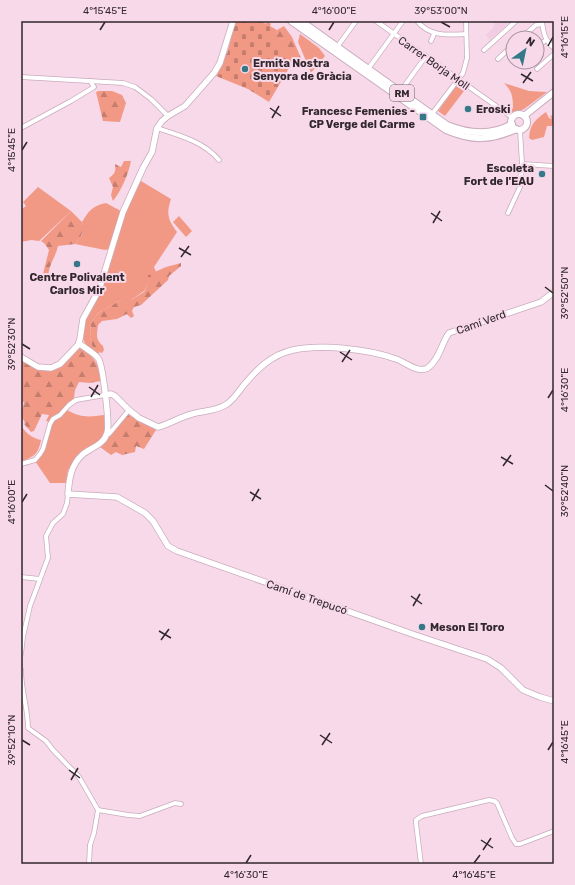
<svg xmlns="http://www.w3.org/2000/svg" width="575" height="885" font-family="Rubik,sans-serif">
<defs>
<pattern id="forest-firs" width="22" height="20" patternUnits="userSpaceOnUse"><rect width="22" height="20" fill="#f29986"/><path d="M5 1l3.5 6h-7zM16 11l3.5 6h-7z" fill="#c57d6e"/></pattern>
<pattern id="cemetery-stones" width="16" height="16" patternUnits="userSpaceOnUse"><rect width="16" height="16" fill="#f29986"/><path d="M2 7V4a2 2 0 0 1 4 0v3zM10 15v-3a2 2 0 0 1 4 0v3z" fill="#c57d6e"/></pattern>
</defs>
<rect width="100%" height="100%" fill="#f7d9ea"/>
<path fill="#f1cce2" d="M493 21H500L501 23 503 21H511L490 40 486 35 493 28 495 23Z"/>
<g fill="#f29986">
<path d="M300 34 319 48 325 56 311 73 298 42Z"/>
<path d="M504 83 529 91 547 92 524 109 514 113 511 111 513 108C513 97 512 91 504 83Z"/>
<path d="M456 86 464 91 445 116 438 111Z"/>
<path d="M546 112 549 118 552 119 550 116 554 115V123L552 126H547L544 137 532 140 529 138C530 124 535 120 546 112Z"/>
<path d="M141 181 171 199C166 214 168 220 177 232L154 267 156 272 149 275 147 286 144 291 131 300H121L98 313 91 323 90 337 92 346 100 353 96 354 86 345 83 339 85 320 102 289 125 211Z"/>
<path d="M38 187 71 211 39 241 31 240 21 242V208L22 209 26 206 23 202Z"/>
<path d="M106 203 121 211 110 249 105 250 75 244C82 236 85 232 82 222 88 212 93 205 106 203Z"/>
<path d="M179 216 192 231 186 237 173 222Z"/>
<path d="M67 410C81 418 89 417 104 415L105 433 100 440 77 457 68 470 66 483H50L35 461 46 446 52 423Z"/>
<path d="M21 426C27 434 32 438 41 440 38 455 34 456 21 462Z"/>
</g>
<g fill="url(#forest-firs)">
<path d="M284 26 292 37 303 63 269 44 277 30Z"/>
<path d="M99 91H112L122 95 126 103 120 122 103 121 96 92Z"/>
<path d="M124 161H131C128 175 122 189 113 201L111 195 113 187 109 178C115 174 116 171 115 164L121 167Z"/>
<path d="M71 211 82 222 84 229 80 238 75 244 58 246C55 259 49 263 48 278L45 280 43 274 49 250 45 244 41 241Z"/>
<path d="M181 263V266L169 276 168 280 141 305 134 307 132 311 134 316 131 318 127 314 117 319 102 321 98 325C97 335 95 339 103 346L104 350 102 353 97 351 92 346 90 337 91 323 98 313 121 300H131L144 292 147 286 148 275 166 267Z"/>
<path d="M80 347C96 359 98 362 101 381L90 383 79 382 75 390 74 398 50 422 46 421 49 415 42 414 34 431 31 432 24 424 25 423 23 419 21 418V408L23 407 24 402H21V360C53 380 56 370 80 347Z"/>
<path d="M127 414 156 430 144 449 136 446 135 452 122 455 116 452 111 455 100 447Z"/>
</g>
<path fill="url(#cemetery-stones)" d="M235 21H261L266 24 267 21 271 24 270 26 277 30 270 44 295 58 269 102 248 89 216 76 225 53 227 54Z"/>
<g fill="none" stroke-linecap="round" stroke-linejoin="round">
<g stroke="#c8acbc" stroke-width="5.5">
<g id="street">
<path d="M376 21 513 118"/>
<path d="M417 21C430 37 448 35 466 34"/>
<path d="M542 21C543 32 545 41 554 48"/>
<path d="M521 38 536 25 542 24"/>
<path d="M431 41 434 34"/>
<path d="M337 47 356 21"/>
<path d="M537 47 546 40"/>
<path d="M484 50 516 21"/>
<path d="M498 59 513 45"/>
<path d="M368 69 403 21"/>
<path d="M537 69 554 54"/>
<path d="M21 77 123 83 135 87 151 99 168 116"/>
<path d="M400 92 426 56"/>
<path d="M432 114 463 73 467 58 466 21"/>
<path d="M21 128 71 101 94 87 90 81"/>
<path d="M157 128C179 135 204 142 219 160"/>
<path d="M522 164 554 166"/>
<path d="M508 213 520 187 522 164 520 130"/>
<path d="M107 434H109L129 410"/>
<path d="M21 464 35 460 40 454 43 449 50 424 53 419 60 415 69 405 76 400 105 395"/>
<path d="M21 577 40 579"/>
<path d="M21 654 23 637 30 606 48 558 46 536 53 523 63 514 67 503 68 494"/>
<path d="M21 670C21 690 28 708 28 728L46 741 53 750 79 777 98 810 94 833 90 845 89 864"/>
<path d="M98 810 128 815 140 816 175 803 181 804"/>
<path d="M421 864 416 823V820L422 816 489 800 494 801 497 803 512 838 516 844H520L554 831"/>
</g>
</g>
<g stroke="#c8acbc" stroke-width="7">
<g id="secondary">
<path d="M79 343C84 348 93 352 98 358 103 365 110 425 107 433 104 445 90 448 82 455 71 465 69 479 68 494L117 497 145 513 153 521 168 546 177 551 415 635 487 659 501 668 523 690 540 697 554 701"/>
<path d="M21 357 38 367 51 368 60 364 78 345 80 339 83 319 99 290 123 212 143 168 152 152 157 128 162 121 168 116 185 106 214 73 220 63 233 21"/>
<path d="M105 395 111 394 115 396 129 410 139 418 158 427C170 424 180 417 192 414 203 410 216 412 227 404 233 400 238 393 243 386 257 369 271 355 293 350 322 344 368 349 396 359 405 362 420 375 429 367 440 358 441 344 449 333L541 302 554 292"/>
</g>
</g>
<g stroke="#c8acbc" stroke-width="8">
<g id="primary">
<path d="M291 21 446 130C472 141 490 141 516 129"/>
<path d="M301 21 447 125C469 134 491 136 512 124"/>
<circle cx="519" cy="122" r="8"/>
<path d="M524 116 554 92"/>
</g>
</g>
<use href="#street" stroke="#fff" stroke-width="4"/>
<use href="#secondary" stroke="#fff" stroke-width="5.5"/>
<use href="#primary" stroke="#fff" stroke-width="6"/>
</g>
<path fill="none" stroke="#32272d" stroke-width="1.5" d="M441 22 450 27M100 30 105 22M329 30 334 22M548 46 553 37M521 74 533 81M523 83 531 72M270 108 281 116M272 118 279 106M22 150 27 142M431 213 442 221M433 223 440 211M179 248 191 255M181 257 189 246M545 287 553 293M22 344 30 349M340 352 352 360M342 362 350 350M89 387 100 395M91 397 98 385M548 398 553 390M501 457 513 464M503 466 511 455M545 485 553 491M250 492 261 499M252 501 259 489M22 502 27 494M411 596 422 604M413 606 420 594M159 631 171 638M161 640 169 629M320 735 332 743M22 740 30 745M322 745 330 733M548 750 553 742M69 770 80 778M71 780 78 768M481 840 493 848M483 850 491 838M246 863 251 855M474 863 480 855"/>
<g fill="#357888" stroke="#f7d9ea" stroke-width="1.5">
<circle cx="245" cy="69" r="4"/>
<circle cx="468" cy="109" r="4"/>
<rect x="419" y="113" width="8" height="8" rx="2"/>
<circle cx="542" cy="174" r="4"/>
<circle cx="77" cy="264" r="4"/>
<circle cx="422" cy="627" r="4"/>
</g>
<g text-anchor="middle" stroke-width="4" stroke-linejoin="round" paint-order="stroke">
<rect fill="#f7d9ea" stroke="#6d5c66" stroke-width="1" x="390" y="85" width="24" height="16" rx="3"/>
<g font-size="10" font-weight="bold" fill="#32272d">
<text x="402" y="97">RM</text>
</g>
<g font-size="11" font-weight="bold" fill="#32272d" stroke="#f7d9ea" text-anchor="start">
<text x="253" y="67">Ermita Nostra<tspan x="253" dy="13">Senyora de Gràcia</tspan></text>
<text x="476" y="113">Eroski</text>
<text x="415" y="115" text-anchor="end">Francesc Femenies -<tspan x="415" dy="13">CP Verge del Carme</tspan></text>
<text x="534" y="172" text-anchor="end">Escoleta<tspan x="534" dy="13">Fort de l'EAU</tspan></text>
<text x="77" y="281" text-anchor="middle">Centre Polivalent<tspan x="77" dy="13">Carlos Mir</tspan></text>
<text x="430" y="631">Meson El Toro</text>
</g>
<g font-size="11" fill="#32272d" stroke="#f7d9ea">
<text transform="translate(434 63) rotate(35)" y="4">Carrer Borja Moll</text>
<text transform="translate(481 322) rotate(-20)" y="4">Camí Verd</text>
<text transform="translate(307 597) rotate(19)" y="4">Camí de Trepucó</text>
</g>
</g>
<rect width="575" height="885" fill="none" stroke="#f7d9ea" stroke-width="44"/>
<g transform="translate(525 50) rotate(33)"><circle r="19" fill="#f7d9ea" stroke="#a8929e"/>
<path d="M0-3L7 15L0 10L-7 15Z" fill="#357888"/>
<text y="-6" font-size="11" font-weight="bold" text-anchor="middle" fill="#32272d">N</text>
</g>
<rect x="22" y="22" width="531" height="841" fill="none" stroke="#32272d" stroke-width="1.5"/>
<g font-size="10" text-anchor="middle" fill="#32272d">
<text x="105" y="14">4°15'45"E</text>
<text x="334" y="14">4°16'00"E</text>
<text x="441" y="14">39°53'00"N</text>
<text transform="translate(564 37) rotate(-90)" y="4">4°16'15"E</text>
<text transform="translate(11 150) rotate(-90)" y="4">4°15'45"E</text>
<text transform="translate(564 293) rotate(-90)" y="4">39°52'50"N</text>
<text transform="translate(11 344) rotate(-90)" y="4">39°52'30"N</text>
<text transform="translate(564 390) rotate(-90)" y="4">4°16'30"E</text>
<text transform="translate(564 491) rotate(-90)" y="4">39°52'40"N</text>
<text transform="translate(11 502) rotate(-90)" y="4">4°16'00"E</text>
<text transform="translate(11 740) rotate(-90)" y="4">39°52'10"N</text>
<text transform="translate(564 742) rotate(-90)" y="4">4°16'45"E</text>
<text x="246" y="878">4°16'30"E</text>
<text x="474" y="878">4°16'45"E</text>
</g>
</svg>
